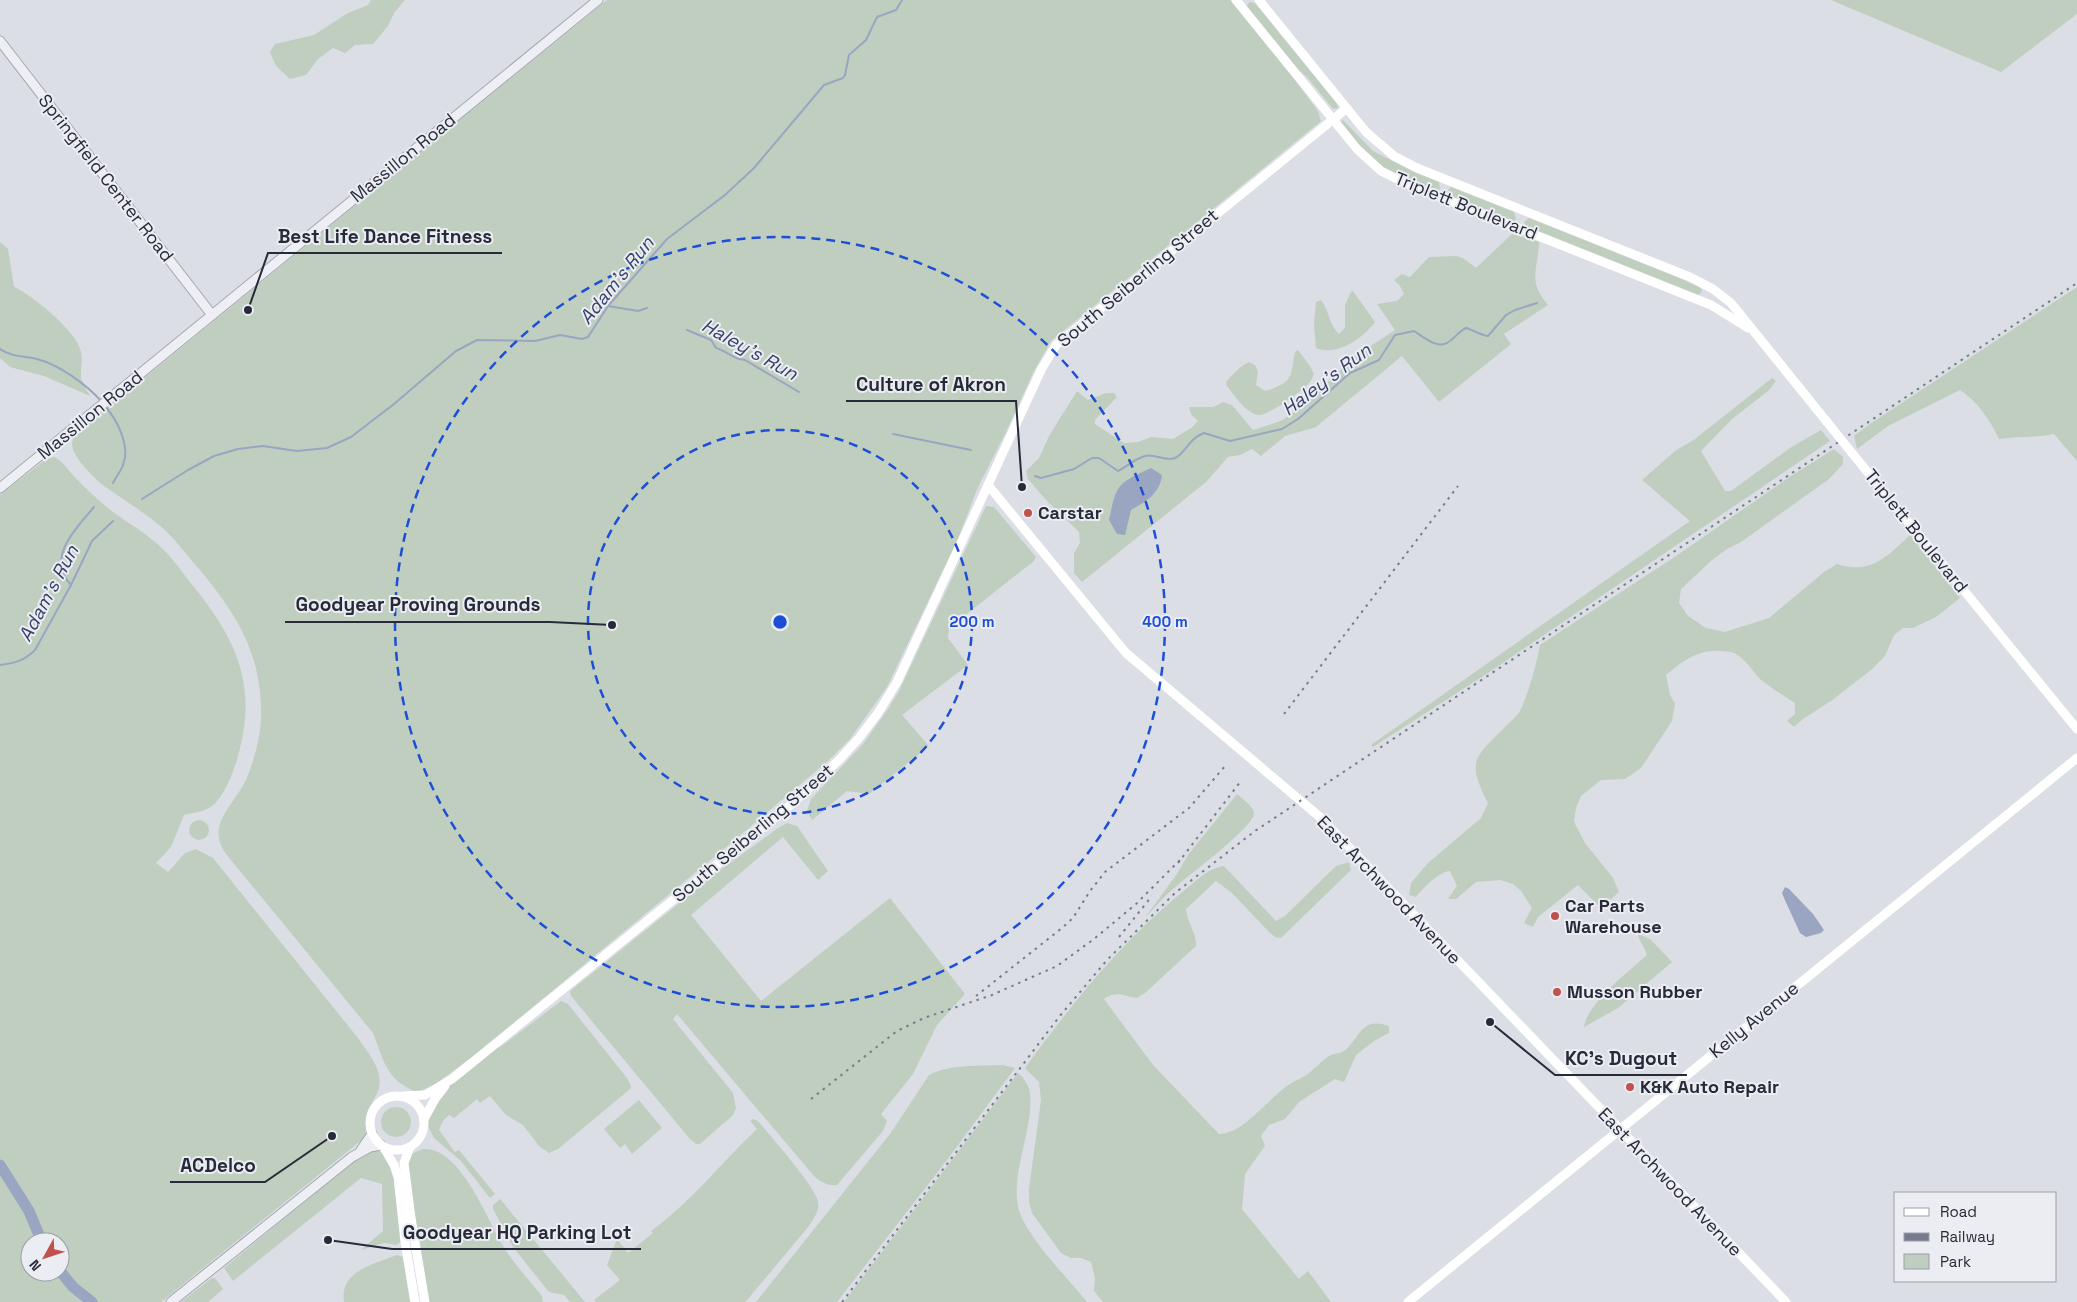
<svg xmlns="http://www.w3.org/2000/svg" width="2077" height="1302" font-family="'Space Grotesk',sans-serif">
<rect width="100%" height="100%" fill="#dcdee5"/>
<g fill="#bfcebe" fill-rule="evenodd">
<path d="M371 0H405L394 13 388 26 373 44 355 45 345 53 333 48 318 59 306 75 290 79 276 66 270 52 275 44 314 35 348 13 368 5Z"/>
<path d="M607 0H1230L1295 80 1318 111 1321 121 1051 341 1034 371 1006 432 978 487 958 539 887 687 850 739 829 760 731 843 476 1054 434 1085 417 1092C386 1080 384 1061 373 1033L226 854C205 825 234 805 246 780 255 758 262 733 261 709 260 651 236 614 200 570 189 558 179 544 168 533 148 514 122 499 100 483 91 473 65 452 74 437 78 431 84 427 89 423Z"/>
<path d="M1831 0H2077V14L2001 72Z"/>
<path d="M1250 2 1255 3 1338 105V108L1333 109 1307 77 1296 68 1246 6Z"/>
<path d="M1343 120 1373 151 1410 170 1439 182 1440 189 1435 191C1418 184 1398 178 1383 168 1366 156 1353 138 1341 122Z"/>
<path d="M1451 187 1514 212 1516 219 1513 222 1449 196 1447 191Z"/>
<path d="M1529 218 1677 277 1699 287 1702 290 1701 293 1696 296 1527 228 1524 222Z"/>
<path d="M1512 234 1539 242C1538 271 1527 280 1548 305L1504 334 1511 344 1439 402 1402 356 1316 427 1285 436 1261 456 1252 449 1240 455 1228 457 1206 482 1082 582 1074 573V553L1080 543 1079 532 1045 499 1028 479 1026 471 1039 458 1049 436 1077 391 1088 400 1106 393H1114L1117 397 1095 420V424L1124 443 1138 442 1151 437 1173 439 1191 428 1198 421 1191 414 1189 407H1213L1223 402 1232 405 1253 430 1281 421 1294 412 1340 371 1346 362 1395 330 1377 304 1397 301 1404 294 1400 286 1394 280 1402 274 1410 277 1429 257 1456 256 1463 258 1476 268Z"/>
<path d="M0 242 8 249 14 287C31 294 70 327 78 344 85 358 80 366 81 378 82 384 87 390 90 396L44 376 10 367 0 358Z"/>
<path d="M2077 287V461L2054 434C2036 438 2018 436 1999 439 1990 420 1978 402 1960 390L1888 426 1857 449 1854 436 1870 424Z"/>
<path d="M1353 291 1375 322C1363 338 1337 357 1316 348L1314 324 1316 302 1321 300C1329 310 1329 325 1339 334L1345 328V305L1351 292Z"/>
<path d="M1298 350 1310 366 1314 374C1312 378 1311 382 1308 384 1301 392 1268 416 1258 415 1246 413 1234 395 1227 386L1226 382C1232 375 1240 366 1249 362L1255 365 1258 372 1256 385 1265 391C1294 382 1290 378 1295 352Z"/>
<path d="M1772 378 1776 381 1768 391 1732 419 1701 451 1725 491H1731L1790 448 1821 430 1830 441 1491 671 1373 747 1371 745 1690 521 1642 480 1675 451 1695 439Z"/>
<path d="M1834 449 1843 457V464L1829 479 1741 542 1727 549 1712 560 1681 589 1679 603 1688 616 1706 628 1725 632 1769 618 1824 572 1837 564C1871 575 1886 557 1910 535L1960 598 1936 617 1913 628H1903L1894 635 1885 656 1871 670 1831 701 1803 719 1794 727 1787 721 1795 714V703C1783 695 1771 688 1760 679 1752 670 1746 660 1736 654 1732 651 1726 652 1721 651 1698 649 1683 661 1666 675L1670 695 1675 704 1672 721 1641 768 1625 779 1601 780 1581 796 1576 808 1574 822 1585 843 1613 878 1619 892 1601 908 1578 885 1538 917 1533 927 1524 923 1532 908 1521 891 1513 884 1500 880 1476 882 1456 899H1448L1457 886 1450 871C1440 871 1422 889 1416 897L1409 895 1411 883 1428 863 1481 818 1488 803C1465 759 1476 757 1507 725 1511 721 1517 716 1520 711 1528 695 1537 663 1540 645L1676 556 1791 476Z"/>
<path d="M54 457C63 461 66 468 73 475 82 485 93 495 103 504 119 518 139 528 155 542 169 553 179 568 190 582 234 636 258 681 239 752 235 768 224 800 209 808 203 812 191 813 184 815L171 847 156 863 168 872 185 853 196 849 213 858 358 1038C368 1053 385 1071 378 1091 375 1098 370 1105 368 1112 365 1121 368 1131 363 1139L161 1302H0V495L45 460ZM30 1242H60V1272H30Z"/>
<path d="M986 506 994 507 1036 557 1034 561 949 628 948 638 968 665 902 715 929 746 869 794 847 791 812 820 807 811 811 799 863 744 888 709 899 691Z"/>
<path d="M1237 794C1242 799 1254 806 1254 814 1253 827 1192 873 1179 884 1166 894 1155 907 1144 919L1177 874 1188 855Z"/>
<circle cx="199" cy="830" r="10"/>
<path d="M787 823 797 826 828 871 818 880 783 837 691 915 761 1001 890 898 965 994 937 1025 913 1074 881 1114 887 1121 883 1131 837 1185C828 1186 820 1182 814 1176L677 1014 673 1019 733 1093 736 1108 733 1115 700 1144H696L690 1139 571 996 570 991 723 868 778 828Z"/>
<path d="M1349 862 1351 870 1281 938 1275 937 1269 932 1232 893 1216 881 1186 909C1187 922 1197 934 1196 946L1145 993 1137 998C1123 996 1117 990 1104 999L1153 1065 1219 1134C1244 1134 1269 1097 1290 1084 1296 1080 1303 1078 1309 1073 1316 1068 1322 1060 1329 1056 1334 1053 1340 1054 1344 1051 1361 1037 1361 1016 1389 1026V1033L1374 1041 1356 1055 1344 1082 1335 1079 1299 1102 1285 1119 1269 1125 1261 1136 1265 1146 1245 1174 1242 1209 1299 1279 1308 1271 1331 1302H1103L1094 1291 1095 1278 1091 1262 1081 1258H1071L1061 1253 1032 1213 1029 1202V1189L1041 1100 1039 1082 1025 1068C1071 1005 1119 944 1180 894 1194 883 1206 869 1224 866L1276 921 1285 916 1336 866Z"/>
<path d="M1638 934 1650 939 1672 962 1618 1008 1584 1027C1587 1004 1629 971 1647 955 1645 947 1639 942 1638 934Z"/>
<path d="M561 1001 568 1004 627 1078 631 1086 630 1089 558 1149 549 1153 539 1146 523 1125 506 1115 490 1096 480 1103 477 1099 454 1118 449 1115 443 1121 439 1130 455 1152 459 1150 495 1194 490 1198 461 1161 434 1138 428 1126V1119L442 1091 492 1051 503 1045Z"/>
<path d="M1003 1065 1015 1068 947 1160 837 1302H756L890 1134 929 1075C950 1064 980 1066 1003 1065Z"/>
<path d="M1018 1073C1024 1078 1029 1085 1030 1093 1034 1129 1011 1170 1018 1206 1023 1234 1069 1279 1087 1302H844Z"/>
<path d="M639 1100 662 1128 632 1154 625 1144 620 1148 604 1129Z"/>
<circle cx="396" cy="1122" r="15"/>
<path d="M753 1119 758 1121C770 1136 816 1187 818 1202 820 1211 813 1219 809 1226L748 1299 745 1302H596L594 1300 620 1280 607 1265 617 1239 628 1253 653 1233 651 1231C691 1202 721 1163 757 1129L750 1121Z"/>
<path d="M375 1149C404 1159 398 1217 401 1242L396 1245 384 1243 361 1250 383 1231 382 1184 361 1178 233 1281 224 1268 364 1153Z"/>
<path d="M423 1149C460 1146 487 1219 502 1244 513 1263 528 1279 542 1296L543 1302H429L409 1184 408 1167 411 1154Z"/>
<path d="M500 1199 585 1302H570L564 1295 549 1292 513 1247 493 1209V1205Z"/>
<path d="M397 1255 403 1257 410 1302H344C339 1271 374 1264 397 1255Z"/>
<path d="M212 1278H215L223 1289 208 1302H181Z"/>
</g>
<g fill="#9aa5c2">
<path d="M1151 468 1162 475C1160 494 1145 502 1131 510L1125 535 1117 534 1109 520C1117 483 1117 484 1151 468Z"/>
<path d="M1785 887 1789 889 1813 914 1824 930 1821 933 1806 937 1800 933 1784 898 1782 893Z"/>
</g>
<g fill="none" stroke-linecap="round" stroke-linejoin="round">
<g stroke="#9aa5c2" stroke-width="2">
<path d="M608 306 638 311 647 308"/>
<path d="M687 330 711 340 716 348C727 351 734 360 745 360L799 392"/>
<path d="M0 349C11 357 24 356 37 359 60 365 87 385 102 402"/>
<path d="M105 406C117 420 131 446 123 465 121 471 116 477 113 483"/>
<path d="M893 434 971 450"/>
<path d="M1035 476 1041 478 1074 469 1092 458H1099L1118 471C1127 467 1134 459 1145 456 1155 453 1165 462 1175 458 1186 453 1188 439 1204 433L1230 441 1282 429 1298 419 1350 373 1379 360 1395 335 1414 331C1422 336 1437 349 1447 343 1454 339 1458 332 1466 328 1474 330 1480 335 1488 336L1506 315 1515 310 1537 303"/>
<path d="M142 499 188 470 214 456 238 449 263 446 297 451 327 448 351 437 394 404 456 351 477 340 535 341 560 335 582 339 588 337 608 306 667 239 725 195 754 168 824 85 843 78 845 75 849 55 866 40 877 17 896 10 902 0"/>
<path d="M71 585C45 557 77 528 94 507"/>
<path d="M0 665C15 663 24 661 35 650L71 585 92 541 113 521"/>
</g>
<g stroke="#9aa5c2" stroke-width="11">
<path d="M0 1165 29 1211 42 1242"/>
<path d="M60 1271 73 1287 92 1302"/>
</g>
<g stroke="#a6a8b1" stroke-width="11">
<g id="tertiary">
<path d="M0 41 212 315"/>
<path d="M0 488 598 0"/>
<path d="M361 1150 372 1134"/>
<path d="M171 1302 352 1157 370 1147 381 1145"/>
</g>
</g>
<use href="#tertiary" stroke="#eeeff4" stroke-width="9"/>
<g stroke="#fff" stroke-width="9">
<path d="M1236 0 1357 149 1381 171 1403 182 1711 305 1748 328"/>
<path d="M1259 0 1366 132 1394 156 1417 168 1690 277 1713 289 1731 303 1827 422"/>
<path d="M1852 453 2077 729"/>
<path d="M988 485 1126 653 1321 818 1786 1302"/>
<circle cx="397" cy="1123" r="27"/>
<path d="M403 1096 425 1095 452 1079 794 802 839 760 859 738 878 713 897 682 1041 370 1056 345 1347 108"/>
<path d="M424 1119 435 1099 445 1086"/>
<path d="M383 1146 394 1165 398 1177 405 1242 415 1302"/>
<path d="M410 1147 404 1163 411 1218 425 1302"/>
<path d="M1408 1302 2077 758"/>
</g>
<g stroke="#777b8d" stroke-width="2" stroke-dasharray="2.5 5" stroke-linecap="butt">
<path d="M1284 714 1458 486"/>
<path d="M1178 863 1241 781"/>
<path d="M1119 937 1152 896"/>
<path d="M976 996 1062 928 1073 918 1090 891 1105 872 1189 808 1226 765"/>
<path d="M811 1099 897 1031 924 1018 992 995 1057 966 1094 939 1136 904 1182 858"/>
<path d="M842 1302 1059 1017 1107 960 1175 893 1255 831 2077 283"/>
</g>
<path stroke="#fff" stroke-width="9" d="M1827 422 1852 453"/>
</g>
<g fill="none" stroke="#1d4ed8" stroke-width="2.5" stroke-dasharray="9 6">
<circle cx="780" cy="622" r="192"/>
<circle cx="780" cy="622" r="385"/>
</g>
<g fill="#c0514b" stroke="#ebedf3" stroke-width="2">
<circle cx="1028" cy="513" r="5"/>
<circle cx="1555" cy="916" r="5"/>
<circle cx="1557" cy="992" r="5"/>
<circle cx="1630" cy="1087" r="5"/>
</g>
<g text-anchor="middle" stroke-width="4" stroke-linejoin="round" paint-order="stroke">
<g font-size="18" fill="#272a39" stroke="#ebedf3">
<text transform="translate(403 158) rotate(-39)" y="6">Massillon Road</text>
<text transform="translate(106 178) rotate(52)" y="6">Springfield Center Road</text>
<text transform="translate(1466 206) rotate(22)" y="6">Triplett Boulevard</text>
<text transform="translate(1138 278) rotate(-40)" y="6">South Seiberling Street</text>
<text transform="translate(90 415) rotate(-39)" y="6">Massillon Road</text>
<text transform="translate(1916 531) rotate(51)" y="6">Triplett Boulevard</text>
<text transform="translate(753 833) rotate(-40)" y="6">South Seiberling Street</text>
<text transform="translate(1389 890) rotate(46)" y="6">East Archwood Avenue</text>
<text transform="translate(1754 1020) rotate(-39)" y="6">Kelly Avenue</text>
<text transform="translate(1670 1182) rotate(46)" y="6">East Archwood Avenue</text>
</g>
<g font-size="18" font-weight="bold" fill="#272a39" stroke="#ebedf3" text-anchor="start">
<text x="1038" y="519">Carstar</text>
<text x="1565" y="912">Car Parts<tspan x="1565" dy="21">Warehouse</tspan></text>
<text x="1567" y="998">Musson Rubber</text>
<text x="1640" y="1093">K&amp;K Auto Repair</text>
</g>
<g font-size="19" font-style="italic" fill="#364269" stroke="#ebedf3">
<text transform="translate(616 280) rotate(-51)" y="7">Adam's Run</text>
<text transform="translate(750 349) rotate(29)" y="7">Haley's Run</text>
<text transform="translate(1326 379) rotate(-37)" y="7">Haley's Run</text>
<text transform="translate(48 593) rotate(-62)" y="7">Adam's Run</text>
</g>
</g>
<circle cx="780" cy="622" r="8" fill="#1d4ed8" stroke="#ebedf3" stroke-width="2.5"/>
<g font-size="15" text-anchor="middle" font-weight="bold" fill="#1d4ed8" stroke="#ebedf3" stroke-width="4" stroke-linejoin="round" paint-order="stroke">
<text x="972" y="627">200 m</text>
<text x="1165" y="627">400 m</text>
</g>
<path fill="none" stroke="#272a39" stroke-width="2" d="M248 310L268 253H502M1022 487L1016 401H846M612 625L550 622H285M1490 1022L1555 1075H1687M332 1136L265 1182H170M328 1240L392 1249H641"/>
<g fill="#272a39" stroke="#ebedf3" stroke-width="2">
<circle cx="248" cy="310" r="5"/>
<circle cx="1022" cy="487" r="5"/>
<circle cx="612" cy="625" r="5"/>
<circle cx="1490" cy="1022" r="5"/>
<circle cx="332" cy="1136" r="5"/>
<circle cx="328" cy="1240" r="5"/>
</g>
<g font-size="19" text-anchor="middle" font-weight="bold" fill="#272a39" stroke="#ebedf3" stroke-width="4" stroke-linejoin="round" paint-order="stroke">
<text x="385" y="243">Best Life Dance Fitness</text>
<text x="931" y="391">Culture of Akron</text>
<text x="418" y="611">Goodyear Proving Grounds</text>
<text x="1621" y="1065">KC's Dugout</text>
<text x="218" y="1172">ACDelco</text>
<text x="517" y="1239">Goodyear HQ Parking Lot</text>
</g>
<rect x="1894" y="1192" width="162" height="90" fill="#ebedf3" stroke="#9d9fa9"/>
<rect x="1904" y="1208" width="25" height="8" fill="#ffffff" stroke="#9d9fa9"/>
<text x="1940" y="1217" font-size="15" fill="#272a39">Road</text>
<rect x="1904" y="1233" width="25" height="8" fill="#777b8d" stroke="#9d9fa9"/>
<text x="1940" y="1242" font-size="15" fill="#272a39">Railway</text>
<rect x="1904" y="1254" width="25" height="15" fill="#bfcebe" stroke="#9d9fa9"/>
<text x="1940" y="1267" font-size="15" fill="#272a39">Park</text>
<g transform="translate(45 1257) rotate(230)"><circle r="24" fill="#ebedf3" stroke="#9d9fa9"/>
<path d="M0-4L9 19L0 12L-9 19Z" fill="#c0514b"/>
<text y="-8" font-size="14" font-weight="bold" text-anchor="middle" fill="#272a39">N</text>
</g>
</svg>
